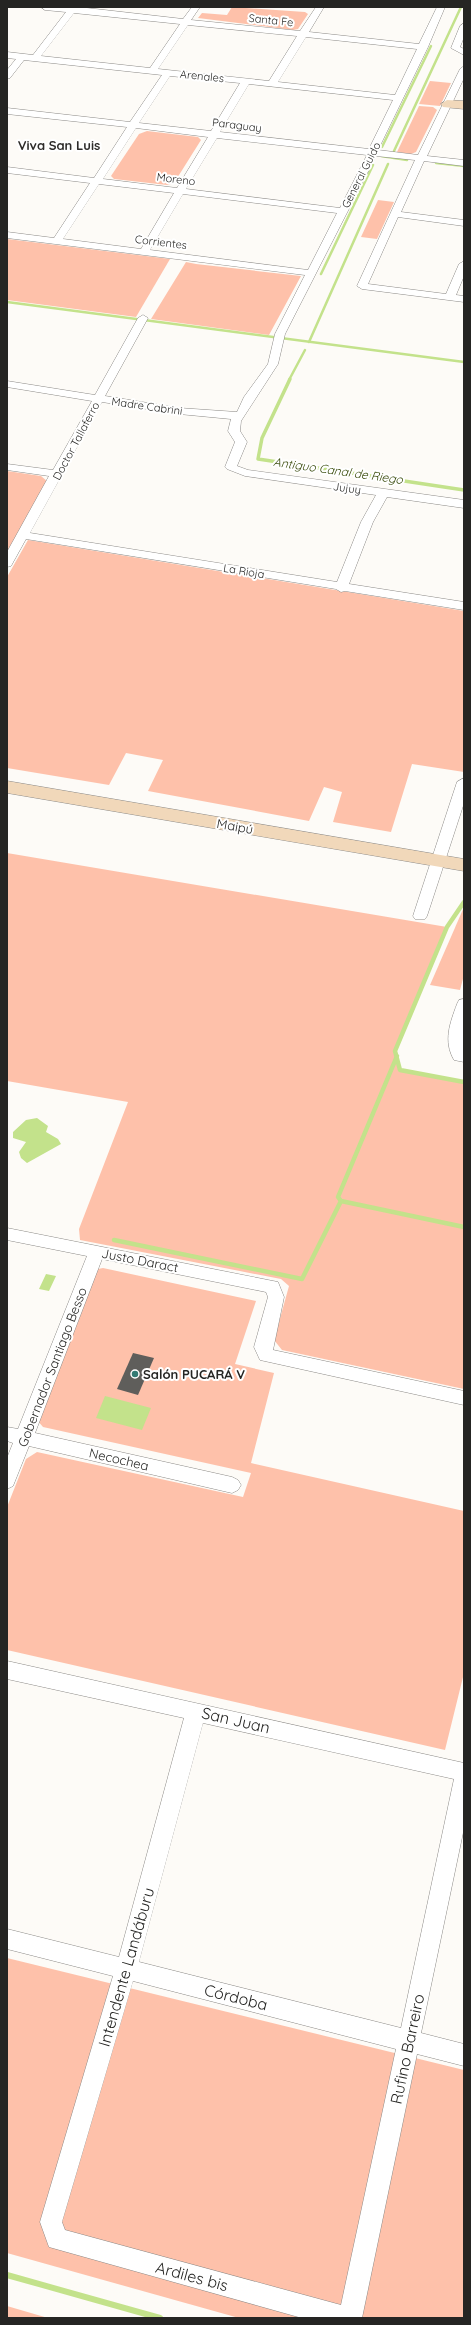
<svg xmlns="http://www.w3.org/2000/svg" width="471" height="2325" font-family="Quicksand,sans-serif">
<rect width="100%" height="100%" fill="#fdfbf7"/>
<g fill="#fec1aa">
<path d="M232 7 305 12 308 14 298 29 293 30 198 18 202 13 227 15Z"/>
<path d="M430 81 451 83 440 106 419 104Z"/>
<path d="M419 106 433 107 437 110 416 152 411 154 397 152Z"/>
<path d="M147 131 198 137 201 140 174 183 167 185 114 179 111 176 139 134Z"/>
<path d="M378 200 394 202 377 239 361 237Z"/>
<path d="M7 239 170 259 136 317 7 300Z"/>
<path d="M186 262 196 264 301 276 269 335 151 319Z"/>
<path d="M7 471 41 476 48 482 7 553Z"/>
<path d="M28 540 464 611V772L412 764 391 832 333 822 342 792 324 787 309 821 148 791 163 760 126 753 109 785 7 768V577Z"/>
<path d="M7 853 447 927 395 1051 401 1070 464 1082V1389L282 1350 274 1340 289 1286 281 1279 80 1240 79 1229 128 1102 7 1081Z"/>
<path d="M464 907V975L460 990 430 985Z"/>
<path d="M103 1268 256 1301 235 1364 274 1373 251 1463 464 1511V1673L445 1750 7 1650V1507L26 1459 37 1452 243 1497 251 1473 43 1427 37 1420 98 1269Z"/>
<path d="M7 1958 464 2070V2318H239L7 2253Z"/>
<path d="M7 2306 48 2318H7Z"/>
</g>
<g fill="#c3e28b">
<path d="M37 1118 48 1126 46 1132 58 1139 61 1144 27 1163 21 1158 19 1152 26 1142 13 1138V1132L26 1120Z"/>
<path d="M46 1274 56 1276 49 1291 39 1289Z"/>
<path d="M105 1396 151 1408 142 1430 96 1418Z"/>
</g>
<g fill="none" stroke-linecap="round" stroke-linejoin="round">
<g stroke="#c3e28b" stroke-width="2.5">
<path d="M382 147 431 46"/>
<path d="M394 151 461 7"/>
<path d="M381 156 407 160"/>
<path d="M436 163 464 166"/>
<path d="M321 274 373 165"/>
<path d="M7 302 464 362"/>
<path d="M309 342 388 164"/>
<path d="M289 380 305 350"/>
</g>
<path stroke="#c3e28b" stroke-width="3.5" d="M290 379 262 438 258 459 464 490"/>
<g stroke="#c3e28b" stroke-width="4.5">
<path d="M464 902 447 927 395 1051 400 1070 464 1082"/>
<path d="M397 1056 338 1197 341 1201 464 1227"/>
<path d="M114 1240 302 1279 341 1201"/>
</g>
<path stroke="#c3e28b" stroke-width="6" d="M7 2275 160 2318"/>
</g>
<path fill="#5f5e5b" d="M133 1353 154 1358 138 1395 117 1389Z"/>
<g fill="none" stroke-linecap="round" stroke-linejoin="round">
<g stroke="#8c8a87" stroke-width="1">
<g id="street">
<path d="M41 7H78L183 19 192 7H200L191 20 300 31 316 7H324L309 32 419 44 437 7H445L428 47 378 150 418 155 460 69 464 66V78L427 156 464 160V166L424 161 401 212 464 220V226L398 217 368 284 446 294 459 264 464 261V276L456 295 464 296V302L362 289 357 286 415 160 376 156 285 334 278 364 241 421 240 431 247 442 237 466 248 470 464 500V508L387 497 373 522 349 584 464 602V610L345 591 341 592 336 589 26 539 11 566 7 567V552L49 476 7 470V464L53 470 92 401 7 387V381L95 395 138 318 143 315 148 318 105 396 179 408 237 412 244 397 268 364 275 334 305 275 7 238V232L54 238 90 183 7 173V167L94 178 127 127 7 114V108L130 122 162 75 24 60 10 78 7 79V70L16 59 7 58V52L33 55 66 12 45 10ZM74 13 180 24 150 68 41 56ZM188 25 297 36 269 81 158 69ZM306 37 417 49 395 95 278 82ZM170 76 240 83 211 131 139 123ZM249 84 393 100 369 149 220 132ZM136 128 208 137 177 188 103 179ZM217 138 367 155 340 208 186 189ZM99 184 174 193 141 249 63 239ZM183 194 337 213 308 270 150 250ZM102 402 179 414 231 419 228 431 235 442 225 467 227 469 245 476 376 495 361 522 337 582 30 533Z"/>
<path d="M464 23V37L460 47 464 49V55L451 48 460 26Z"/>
<path d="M464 778V803L427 916 425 919H415L413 916 457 782Z"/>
<path d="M464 999V1062L454 1060C443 1041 450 1023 457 1004L459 1000Z"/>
<path d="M7 1228 278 1282 284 1297 273 1350 464 1391V1405L260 1360 254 1347 268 1297 266 1292 102 1259 35 1433 232 1477 238 1480 241 1485 238 1490 232 1493 29 1446 13 1486 7 1489V1458L13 1443 7 1441V1427L18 1429 87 1256 7 1240Z"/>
<path d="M7 1661 464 1763V1828L421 2033 464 2044V2066L417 2054 362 2318H302L49 2247 40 2222 113 1976 7 1949V1929L119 1957 184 1718 7 1679ZM203 1723 454 1779 401 2028 139 1962ZM133 1981 396 2049 341 2305 65 2230 62 2222Z"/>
</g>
</g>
<g stroke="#8c8a87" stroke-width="1">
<g id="secondary">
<path d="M447 100 464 101V109L443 107 441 104Z"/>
<path d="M7 781 464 859V871L7 793Z"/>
</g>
</g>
<use href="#street" fill="#fff" fill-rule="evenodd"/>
<use href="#secondary" fill="#f1d8ba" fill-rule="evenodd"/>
</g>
<circle fill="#327a73" stroke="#fff" stroke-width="1.5" cx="135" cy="1374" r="4"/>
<g text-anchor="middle" stroke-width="4" stroke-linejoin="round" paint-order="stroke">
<g font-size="11" fill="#252523" stroke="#fff">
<text transform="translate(271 20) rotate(6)" y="4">Santa Fe</text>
<text transform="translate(202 76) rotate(6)" y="4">Arenales</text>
<text transform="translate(237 125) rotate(7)" y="4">Paraguay</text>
<text transform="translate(361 175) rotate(-63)" y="4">General Guido</text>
<text transform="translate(176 179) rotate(7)" y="4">Moreno</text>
<text transform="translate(161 242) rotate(7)" y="4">Corrientes</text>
<text transform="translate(147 406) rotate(8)" y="4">Madre Cabrini</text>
<text transform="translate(76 441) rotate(-62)" y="4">Doctor Tallaferro</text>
<text transform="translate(347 488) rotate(8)" y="4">Jujuy</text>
<text transform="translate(244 571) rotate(9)" y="4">La Rioja</text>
</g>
<g font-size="12" font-style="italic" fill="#384a0a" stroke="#fff">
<text transform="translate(338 471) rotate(8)" y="4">Antiguo Canal de Riego</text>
</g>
<g font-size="13" font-weight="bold" fill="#2d2b29" stroke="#fff">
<text x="59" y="150">Viva San Luis</text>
</g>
<g font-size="13" fill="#252523" stroke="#fff">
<text transform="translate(235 826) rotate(10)" y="5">Maipú</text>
<text transform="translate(140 1260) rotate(11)" y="5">Justo Daract</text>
<text transform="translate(52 1367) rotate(-69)" y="5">Gobernador Santiago Besso</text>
<text transform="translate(119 1459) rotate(13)" y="5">Necochea</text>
</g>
<g font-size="13" font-weight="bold" fill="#252523" stroke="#fff" text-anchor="start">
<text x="143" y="1379">Salón PUCARÁ V</text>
</g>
<g font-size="16" fill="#252523" stroke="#fff">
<text transform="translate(236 1720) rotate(13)" y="6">San Juan</text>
<text transform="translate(126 1967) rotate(-74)" y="6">Intendente Landáburu</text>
<text transform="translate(236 1997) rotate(14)" y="6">Córdoba</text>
<text transform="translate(407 2049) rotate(-78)" y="6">Rufino Barreiro</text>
<text transform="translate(192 2276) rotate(15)" y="6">Ardiles bis</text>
</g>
</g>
<rect width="471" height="2325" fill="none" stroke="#252523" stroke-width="16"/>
</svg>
